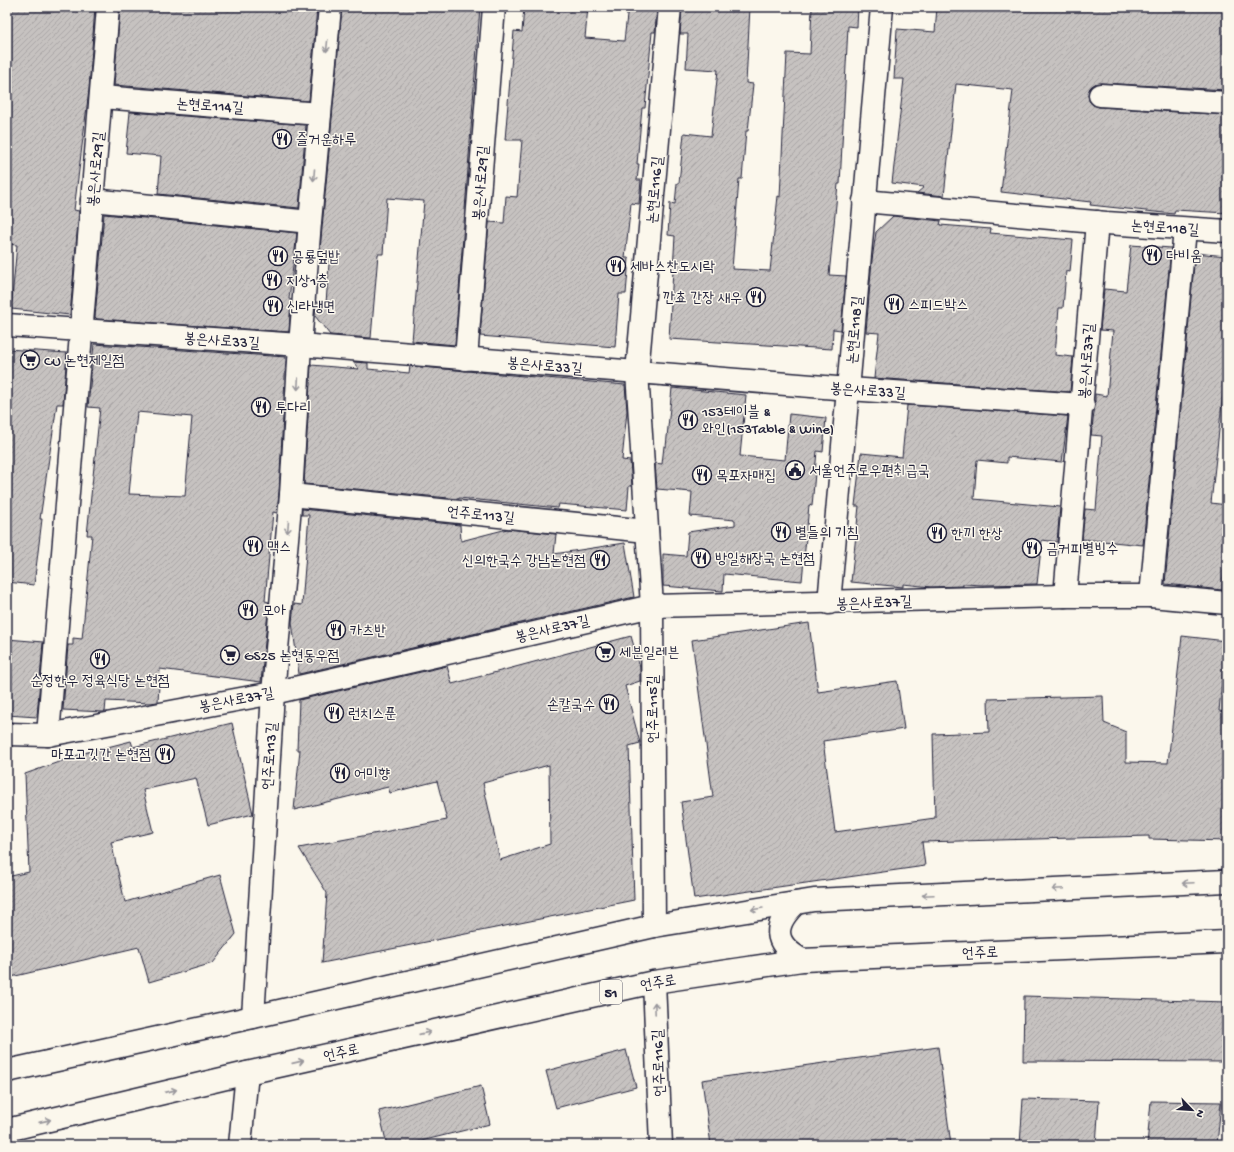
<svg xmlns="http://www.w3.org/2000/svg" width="1234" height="1152" font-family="'Gochi Hand','Poor Story',sans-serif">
<defs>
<pattern id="building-hatch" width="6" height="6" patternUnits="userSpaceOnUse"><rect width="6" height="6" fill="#c6c2c0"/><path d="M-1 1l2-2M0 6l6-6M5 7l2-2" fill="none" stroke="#aaa6a6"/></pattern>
</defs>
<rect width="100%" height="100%" fill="#fbf7ec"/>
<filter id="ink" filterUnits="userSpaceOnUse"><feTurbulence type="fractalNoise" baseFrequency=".025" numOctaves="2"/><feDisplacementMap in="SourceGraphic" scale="8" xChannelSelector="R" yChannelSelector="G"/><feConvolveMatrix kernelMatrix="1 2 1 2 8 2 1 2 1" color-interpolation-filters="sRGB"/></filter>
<g filter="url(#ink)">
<g fill="url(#building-hatch)" stroke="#22223b" fill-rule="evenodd">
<path d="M7 7H95L89 90 74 210 79 211 70 315 11 309 17 245 7 244Z"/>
<path d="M120 7H200L230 10V7H317L309 101 114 85Z"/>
<path d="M342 7H480L455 345 412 341 424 201 387 198 383 254H378L371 338 330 335 315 316 316 302 326 303 330 251 320 250Z"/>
<path d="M524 7H588L585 38 624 41 628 7H657L655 32H652L645 108H642L637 164H639L637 180H641L639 204 631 203 625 258H629L626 294H619L615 347 480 336 489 222 504 223 506 196 517 197 522 140H505L514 31 522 32Z"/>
<path d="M682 7H750L746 83 753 84 748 131H746L742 179H739L732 269 770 271 778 196 780 197 787 53 810 54 812 7H858L857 27 848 26 840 184H838L829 275 846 276 841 330 833 329 832 349 669 339 675 236 668 235 670 203 675 204 677 183H679L684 133 711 136 718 70 686 68 688 34H680Z"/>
<path d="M937 7H1147L1165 9V7H1227V90L1101 83 1095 84 1090 88 1088 95 1089 101 1093 105 1099 107 1227 115V213L1175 210 1174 214 1090 205 1091 202 1001 192 1013 90 956 84 944 196 917 193 924 187 892 183 904 79H894L897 29 935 32Z"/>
<path d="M130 112 306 125 299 208 158 194 161 156 126 153Z"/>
<path d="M104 214 297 233 289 299 291 300 289 332 97 319 95 317Z"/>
<path d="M893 216 941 221 940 225 991 229 990 233 1073 240 1070 272 1066 271 1063 308H1059L1055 355 1073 357 1070 392 874 378 879 333 866 332 872 260 876 232Z"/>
<path d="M1131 245 1171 248 1143 545 1082 539 1085 509 1096 510 1102 436 1091 435 1095 406V394L1107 396 1113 331 1100 330 1104 289 1126 291Z"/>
<path d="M1195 253 1227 256V394H1223L1211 503 1227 505V539L1222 590 1165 584Z"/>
<path d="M94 344 286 357 279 494 277 513 273 512 265 601 269 602 261 682 160 669 158 702 150 703 106 701 105 712H103L63 710 68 645H73V638L82 639 92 535H87L100 408 88 407ZM137 412 192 417 185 496 129 494Z"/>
<path d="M7 349 67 353 63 404H57L40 519H42L34 585 7 582Z"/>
<path d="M353 362 368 363V369L409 373 410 366 625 385 627 411 622 460 630 461 632 486H629L627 510 559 504 558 508 459 498V499L304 484 311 365 359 369Z"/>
<path d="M672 388 746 395 740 456 785 460 789 414 826 418 823 452 817 451 812 506 809 505 802 581 724 574 723 591 663 586V554L686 556 688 532 735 525V520L690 516 692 492 657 489 655 463 662 464 664 446 666 447Z"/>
<path d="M907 405 1068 416 1062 462 1007 457V463L977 460 974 499 1060 507 1057 542 1042 540 1037 584 983 585 963 584V586L931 587 903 584V587L851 582 859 506H855L861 453 902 457Z"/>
<path d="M302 509 460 525 461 541 507 529 556 534 554 554 625 543 634 597 299 674 292 622 294 604 302 605 309 515H302Z"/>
<path d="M809 623 818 692 897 681 904 729 823 741 835 832 935 818 933 734 989 732 988 699 1103 696 1104 723 1126 732V762L1168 763 1182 636 1226 641 1219 711 1227 712V841L1149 839V836L922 842 925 866 694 899 681 802 713 797 692 640Z"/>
<path d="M631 636 640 668V681L625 686 640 743 629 746 634 900 322 963 327 893 299 848 447 820 437 781 390 793 388 787 294 810 300 750H297L299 700 447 666 452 684ZM549 765 550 844 500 860 483 783Z"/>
<path d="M7 639 43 642 37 717 7 715Z"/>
<path d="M232 723 253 814 208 825 196 778 143 790 153 832 111 842 125 902 220 875 236 934 213 963 149 982 139 947 7 978V877L29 872 25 774 84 753 131 741 133 747Z"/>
<path d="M1024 996 1227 1002V1062L1023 1061Z"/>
<path d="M938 1047 951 1145H711L702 1080Z"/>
<path d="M626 1050 636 1087 556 1108 546 1071Z"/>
<path d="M481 1086 490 1124 405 1145H387L379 1111Z"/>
<path d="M1023 1099 1099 1101 1096 1145H1020Z"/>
<path d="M1151 1101 1221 1102 1217 1145H1147Z"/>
</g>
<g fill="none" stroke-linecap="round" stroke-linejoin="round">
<g stroke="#22223b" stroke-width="25">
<g id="minor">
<path d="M1100 95 1227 103"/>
<path d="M101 97 320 114"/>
<path d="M92 200 310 222"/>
<path d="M864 201 1106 223 1227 231"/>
<path d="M7 325 300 345 849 389 1083 405"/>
<path d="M466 359 494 7"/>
<path d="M291 495 647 531"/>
<path d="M1065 596 1097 222"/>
<path d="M1151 596 1185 229"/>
<path d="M829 603 882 7"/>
<path d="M7 734 48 735 273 693 652 606 1065 596H1151L1227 603"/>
<path d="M48 735 108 7"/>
<path d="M654 926 652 606 637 372 670 7"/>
<path d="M654 982 661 1145"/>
<path d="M253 1017 273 693 291 495 300 345 310 222 330 7"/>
<path d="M240 1145 247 1073"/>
</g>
</g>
<g stroke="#22223b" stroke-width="25">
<g id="major">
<path d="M796 903C773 925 772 943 802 960"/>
<path d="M7 1071 253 1017 654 926 814 900 1227 881"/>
<path d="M7 1130 247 1073 654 982 802 960 1227 942"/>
</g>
</g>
<use href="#minor" stroke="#fbf7ec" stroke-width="22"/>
<use href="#major" stroke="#fbf7ec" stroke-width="22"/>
</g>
<defs><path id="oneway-shaft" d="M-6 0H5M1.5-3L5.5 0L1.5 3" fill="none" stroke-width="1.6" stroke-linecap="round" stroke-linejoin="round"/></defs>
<g stroke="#99979c">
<use href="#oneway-shaft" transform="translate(327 46) rotate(96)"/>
<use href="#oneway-shaft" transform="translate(314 175) rotate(95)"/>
<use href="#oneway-shaft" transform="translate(298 384) rotate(93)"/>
<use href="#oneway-shaft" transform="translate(288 527) rotate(95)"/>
<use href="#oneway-shaft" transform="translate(1188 883) rotate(177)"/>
<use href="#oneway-shaft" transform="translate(1058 889) rotate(177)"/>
<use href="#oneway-shaft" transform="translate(928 895) rotate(177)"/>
<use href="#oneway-shaft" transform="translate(757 909) rotate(171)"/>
<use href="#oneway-shaft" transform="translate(655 1008) rotate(-92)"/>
<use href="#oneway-shaft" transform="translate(425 1033) rotate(-13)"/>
<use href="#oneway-shaft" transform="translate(298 1062) rotate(-13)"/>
<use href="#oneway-shaft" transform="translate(171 1091) rotate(-13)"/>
<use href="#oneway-shaft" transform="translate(45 1121) rotate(-13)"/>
</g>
</g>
<defs>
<g id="restaurant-ring" transform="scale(1)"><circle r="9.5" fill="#fbf7ec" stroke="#22223b" stroke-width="1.5"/><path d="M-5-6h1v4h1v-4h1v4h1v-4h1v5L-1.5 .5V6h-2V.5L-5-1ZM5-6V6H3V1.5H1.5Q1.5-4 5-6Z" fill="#22223b"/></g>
<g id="supermarket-ring" transform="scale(1)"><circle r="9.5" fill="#fbf7ec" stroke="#22223b" stroke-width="1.5"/><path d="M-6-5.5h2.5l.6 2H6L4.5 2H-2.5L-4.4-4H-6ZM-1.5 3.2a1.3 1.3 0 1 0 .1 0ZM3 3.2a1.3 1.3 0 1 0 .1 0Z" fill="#22223b"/></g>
<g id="civic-ring" transform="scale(1)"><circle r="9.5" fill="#fbf7ec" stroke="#22223b" stroke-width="1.5"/><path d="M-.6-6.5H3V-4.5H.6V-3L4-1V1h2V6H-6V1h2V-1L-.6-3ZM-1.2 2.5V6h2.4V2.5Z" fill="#22223b"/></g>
</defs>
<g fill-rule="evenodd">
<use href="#restaurant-ring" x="282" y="139"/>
<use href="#restaurant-ring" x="1152" y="255"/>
<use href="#restaurant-ring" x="278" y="256"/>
<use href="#restaurant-ring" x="616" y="266"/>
<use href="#restaurant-ring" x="272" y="280"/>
<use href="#restaurant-ring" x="756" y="297"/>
<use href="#restaurant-ring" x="894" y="304"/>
<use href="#restaurant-ring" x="273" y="306"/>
<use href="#supermarket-ring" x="30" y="360"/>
<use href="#restaurant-ring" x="261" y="407"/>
<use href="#restaurant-ring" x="688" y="420"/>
<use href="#civic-ring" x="795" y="470"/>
<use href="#restaurant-ring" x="702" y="475"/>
<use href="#restaurant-ring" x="781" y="532"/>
<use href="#restaurant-ring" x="937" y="533"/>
<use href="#restaurant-ring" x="253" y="546"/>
<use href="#restaurant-ring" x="1032" y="548"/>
<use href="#restaurant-ring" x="701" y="558"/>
<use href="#restaurant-ring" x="600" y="560"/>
<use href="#restaurant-ring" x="248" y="610"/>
<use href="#restaurant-ring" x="336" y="630"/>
<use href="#supermarket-ring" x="605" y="652"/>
<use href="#supermarket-ring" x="230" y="655"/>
<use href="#restaurant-ring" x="100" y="659"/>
<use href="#restaurant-ring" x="609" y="704"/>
<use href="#restaurant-ring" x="334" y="713"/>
<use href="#restaurant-ring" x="165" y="754"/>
<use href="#restaurant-ring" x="340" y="773"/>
</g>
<g text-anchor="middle" stroke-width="3" stroke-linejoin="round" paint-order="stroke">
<rect fill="#fbf7ec" stroke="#636270" stroke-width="1" x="600" y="980" width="22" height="24" rx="3"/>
<g font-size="14" font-weight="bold" fill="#22223b">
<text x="611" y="997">51</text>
</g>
<g font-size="15" fill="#22223b" stroke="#fbf7ec">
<text transform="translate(210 105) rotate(4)" y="5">논현로114길</text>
<text transform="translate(95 169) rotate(-85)" y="5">봉은사로29길</text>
<text transform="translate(480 183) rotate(-86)" y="5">봉은사로29길</text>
<text transform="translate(654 190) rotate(-85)" y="5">논현로116길</text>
<text transform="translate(1165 227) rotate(4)" y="5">논현로118길</text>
<text transform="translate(854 330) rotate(-85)" y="5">논현로118길</text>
<text transform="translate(222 340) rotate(4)" y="5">봉은사로33길</text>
<text transform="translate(1086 361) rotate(-86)" y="5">봉은사로37길</text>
<text transform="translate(545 365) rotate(5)" y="5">봉은사로33길</text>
<text transform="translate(868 390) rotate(4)" y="5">봉은사로33길</text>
<text transform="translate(481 514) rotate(6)" y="5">언주로113길</text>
<text transform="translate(874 602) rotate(-2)" y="5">봉은사로37길</text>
<text transform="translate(552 628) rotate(-13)" y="5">봉은사로37길</text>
<text transform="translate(236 699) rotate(-11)" y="5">봉은사로37길</text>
<text transform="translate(652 709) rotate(-90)" y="5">언주로115길</text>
<text transform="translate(269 756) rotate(-86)" y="5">언주로113길</text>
<text transform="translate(980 952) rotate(-2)" y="5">언주로</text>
<text transform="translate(658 982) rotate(-10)" y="5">언주로</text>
<text transform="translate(341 1052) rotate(-13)" y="5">언주로</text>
<text transform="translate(658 1063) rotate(-92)" y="5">언주로116길</text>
</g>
<g font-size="15" fill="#22223b" stroke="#fbf7ec" text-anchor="start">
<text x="296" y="144">즐거운하루</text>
<text x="1166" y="260">다비움</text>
<text x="292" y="261">공룡덮밥</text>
<text x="630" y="271">세바스찬도시락</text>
<text x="286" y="285">지상1층</text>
<text x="742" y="302" text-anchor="end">깐쵸 간장 새우</text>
<text x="908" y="309">스피드박스</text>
<text x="287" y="311">신라냉면</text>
<text x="44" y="365">CU 논현제일점</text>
<text x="275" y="412">투다리</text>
<text x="702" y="416">153테이블 &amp;<tspan x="702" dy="17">와인(153Table &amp; Wine)</tspan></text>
<text x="809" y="475">서울언주로우편취급국</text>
<text x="716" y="480">목포자매집</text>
<text x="795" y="537">별들의 기침</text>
<text x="951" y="538">한끼 한상</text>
<text x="267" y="551">맥스</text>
<text x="1046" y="553">금커피별빙수</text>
<text x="715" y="563">방일해장국 논현점</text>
<text x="586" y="565" text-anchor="end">신의한국수 강남논현점</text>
<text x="262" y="615">모아</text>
<text x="350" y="635">카츠반</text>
<text x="619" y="657">세븐일레븐</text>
<text x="244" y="660">GS25 논현동우점</text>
<text x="100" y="685" text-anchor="middle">순정한우 정육식당 논현점</text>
<text x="595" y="709" text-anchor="end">손칼국수</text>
<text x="348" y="718">런치스푼</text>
<text x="151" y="759" text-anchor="end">마포고깃간 논현점</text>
<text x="354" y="778">어미향</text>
</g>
</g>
<rect width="1234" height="1152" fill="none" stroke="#fbf7ec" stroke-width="24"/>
<rect x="12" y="12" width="1210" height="1128" fill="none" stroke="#22223b" stroke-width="1.5" filter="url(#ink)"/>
<g transform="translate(1192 1110) rotate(115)" stroke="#fbf7ec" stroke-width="3" paint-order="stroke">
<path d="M0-3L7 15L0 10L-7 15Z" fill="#22223b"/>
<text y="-6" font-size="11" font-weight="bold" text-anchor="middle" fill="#22223b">N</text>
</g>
</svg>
